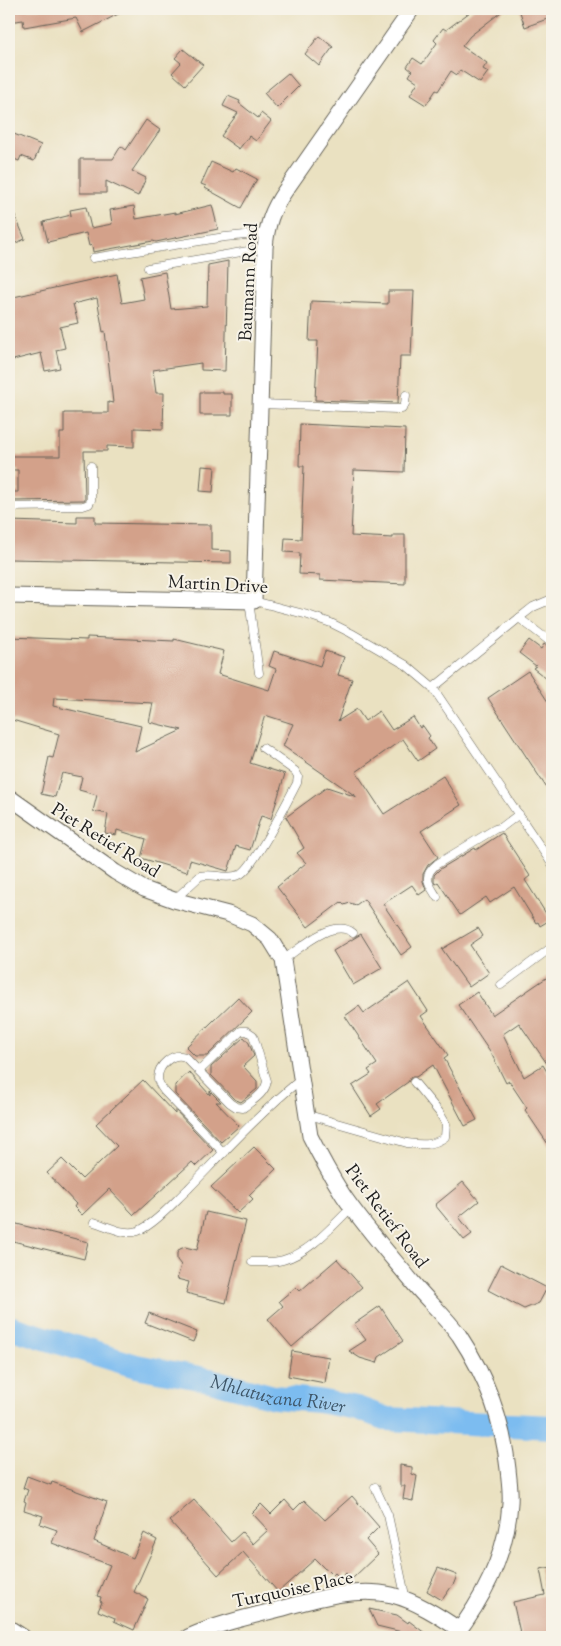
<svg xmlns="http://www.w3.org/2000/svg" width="561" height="1646" font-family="'Sorts Mill Goudy',serif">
<rect width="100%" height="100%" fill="#f7f3e8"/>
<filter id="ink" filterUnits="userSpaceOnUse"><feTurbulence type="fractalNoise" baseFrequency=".02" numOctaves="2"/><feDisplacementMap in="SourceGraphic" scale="10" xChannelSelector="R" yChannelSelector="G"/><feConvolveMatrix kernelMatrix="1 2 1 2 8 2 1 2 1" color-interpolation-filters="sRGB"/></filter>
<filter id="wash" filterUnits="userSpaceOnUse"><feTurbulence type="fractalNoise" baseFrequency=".0096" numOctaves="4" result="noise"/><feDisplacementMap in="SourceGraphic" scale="20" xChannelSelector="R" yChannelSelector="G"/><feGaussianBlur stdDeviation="1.12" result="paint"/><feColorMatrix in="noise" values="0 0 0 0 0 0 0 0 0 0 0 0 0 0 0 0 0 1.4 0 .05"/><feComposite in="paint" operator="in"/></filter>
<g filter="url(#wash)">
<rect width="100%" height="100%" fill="#eae1c1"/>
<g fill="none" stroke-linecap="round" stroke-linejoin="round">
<path stroke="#7bbcf0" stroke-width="24" id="s1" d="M9 1327 136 1366 210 1380 274 1397 318 1401 357 1408 387 1419 552 1427"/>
</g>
<g id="blocks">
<g fill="#d3a18a" fill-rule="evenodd">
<path d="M9 9H128L83 32 76 18 24 27 23 20 9 22Z"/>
<path d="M474 9H505L470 36 462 46 487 63 483 69 488 72 480 83 460 70 457 75 451 71 438 91 436 90 426 105 410 95 418 82 409 76 412 71 407 67 413 58 422 64 437 43 434 40 443 28 446 30Z"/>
<path d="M519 9H547L550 18 525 27Z"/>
<path d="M319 36 333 47 319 66 305 54Z"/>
<path d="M183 49 203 65 185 85 172 73 181 63 175 58Z"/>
<path d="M288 73 299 86 277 108 264 93Z"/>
<path d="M228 96 240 101 239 103 258 118 261 113 271 121 256 141 249 136 239 149 221 136 238 113 223 106Z"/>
<path d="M146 120 160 130 132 171 146 178 138 196 106 181V193H80V159H113L121 146 126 150Z"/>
<path d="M9 132 41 145 34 161 21 156 19 161 9 157Z"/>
<path d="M211 162 233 172 236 168 257 179 241 208 205 188 206 186 201 184Z"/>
<path d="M9 201 25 239 9 246Z"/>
<path d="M212 205 218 229 156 242 153 241 93 252 92 245 89 246 86 233 48 242 43 222 71 215 70 210 86 207 91 228 112 224 110 210 134 206 136 219 175 212V214Z"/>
<path d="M228 261 225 371 201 370V363L153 370 156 393H164L163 429 134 428V447L107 446V451H84L85 500 9 501V492H18V470H11L10 456H60V433H64V413H108V402L113 403 105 331 103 332 97 298 73 304 78 323 60 327 65 348 56 350 60 368 45 371 41 353 9 361V298L117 274 122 303 144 299 140 277 165 272 171 309 207 306 208 265Z"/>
<path d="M388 291H414L411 356H400L398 403 315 400 318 341H309L311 301 388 304Z"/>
<path d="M200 392H223V394H232V415H200Z"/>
<path d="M300 424 405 429 404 472 354 470 351 536 393 538V535H405V584L320 580V575L299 574 300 553 284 552 285 538 301 539 304 466H299Z"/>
<path d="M202 466 215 467 213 492 200 491Z"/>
<path d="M77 516H95V523L211 525V550L231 551V563L9 559V521L77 523Z"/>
<path d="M9 637 87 640V637L174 641V639L224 651 218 674 269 690 276 669 269 666 274 651 320 666 325 651 344 657 338 675 352 679 338 721 357 709 365 721 379 711 392 730 413 717 420 728 423 726 430 736 428 738 435 749 418 761 403 739 356 772 384 814 443 776 461 805 421 831 438 857 428 865 423 874V881L426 890 419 895 412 885 383 904 412 947 401 955 364 899 356 905 350 903 344 905 341 902 308 927 277 887 306 863 297 853 304 848 286 817 327 787 357 797 283 746 293 724 265 715 250 763 285 774 271 819 261 816 250 850 236 846 228 871 190 860 187 872 141 858 146 839 117 830 116 835 105 833 108 814 93 811 97 795 79 790 82 777 62 773 55 797 41 794 49 757 53 758 59 734 9 719ZM54 698 153 703 149 722 182 730 135 752 141 726 53 706Z"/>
<path d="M529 640 541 649 544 644 552 649V683L533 668 536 666 519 653Z"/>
<path d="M528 671 552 708V796L488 698Z"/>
<path d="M502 833 530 876 525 880 550 920 540 926 538 922 536 923 514 887 490 903 486 897 460 915 438 882 435 884 434 882V875L440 869 475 848 476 850Z"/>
<path d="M478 928 483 936 470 945 489 973 469 987 442 949Z"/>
<path d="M361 934 382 968 353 985 333 951Z"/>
<path d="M552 974V1071L519 1023 503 1034 524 1077 543 1065 552 1080V1150L525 1110 527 1108 509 1081 506 1083 492 1055 458 1005 477 992 492 1015Z"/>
<path d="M409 982 428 1011 421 1016 448 1055 444 1058 477 1120 465 1126 433 1065 416 1077H411L408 1082 377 1104 381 1109 371 1116 352 1086 371 1074 368 1070 377 1064 345 1016 359 1006 364 1013Z"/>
<path d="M238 997 252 1012 207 1056H195L186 1047Z"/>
<path d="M244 1037 249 1043 254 1056 243 1066 257 1081V1089L241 1102 234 1099 211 1075V1067Z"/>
<path d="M189 1072 210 1095V1091L221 1102H216L239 1126 221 1142 175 1094V1085Z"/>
<path d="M143 1080 175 1114V1110L213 1150 196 1166 192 1162 134 1215 109 1189 82 1215 74 1207 76 1204 47 1173 62 1159 82 1179 117 1146 96 1124Z"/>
<path d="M254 1147 276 1169 249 1195 253 1199 238 1213 211 1187Z"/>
<path d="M463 1182 479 1201 459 1217 472 1234 464 1240 435 1205Z"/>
<path d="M206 1212 246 1221 226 1303 186 1293 189 1282 177 1279 181 1265 177 1260V1253L180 1249 185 1247 197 1250Z"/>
<path d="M9 1222 88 1242 84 1259 9 1240Z"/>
<path d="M337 1259 362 1287 292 1347 268 1319 283 1306 279 1301 296 1287 300 1291Z"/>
<path d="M501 1264 547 1288 539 1303 524 1309 488 1290Z"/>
<path d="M380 1306 403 1341 379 1357 377 1363 360 1358 349 1351 366 1340 354 1324Z"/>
<path d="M149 1313 197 1332 193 1342 145 1323Z"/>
<path d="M292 1351 329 1357 325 1383 288 1376Z"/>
<path d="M400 1465 412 1467V1474L417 1476 413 1501 403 1499 405 1486H400Z"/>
<path d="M27 1476 51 1485 52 1482 107 1502 94 1541 133 1558 144 1533 157 1540 134 1592 148 1599 134 1630 114 1621 115 1618 98 1611 102 1602 100 1601 101 1597 97 1596 110 1565 52 1543 57 1530 40 1524 43 1516 24 1510 26 1502 24 1501 28 1490 23 1488Z"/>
<path d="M352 1496 379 1527 366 1540 378 1554 352 1579 346 1573 341 1579 335 1573 333 1575 327 1569H325L315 1559 278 1592 243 1552 218 1575 170 1521 194 1500 231 1542 242 1532 253 1544 268 1530 252 1513 261 1504 271 1514 285 1500 294 1510 304 1500 325 1520Z"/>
<path d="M552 1567V1637H521L513 1602 545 1595 540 1569Z"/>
<path d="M438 1568 457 1575 454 1583 442 1600 427 1591Z"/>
<path d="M369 1609 397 1615 408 1623 409 1621 430 1637 417 1635 416 1637H398L402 1632 377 1626Z"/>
</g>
</g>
</g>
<g filter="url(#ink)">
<use href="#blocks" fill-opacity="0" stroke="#646156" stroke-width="1"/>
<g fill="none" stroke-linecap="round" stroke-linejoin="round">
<g stroke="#646156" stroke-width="9">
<g id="lane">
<path d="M93 258 225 237 266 233"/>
<path d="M148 268 265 248"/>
<path d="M261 404 397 409H402L405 404 406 395"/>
<path d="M9 507 83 506 89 504 91 500V466"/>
<path d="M249 601 259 673"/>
<path d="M254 601 308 615 331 623 351 633 406 665 433 688 552 864"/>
<path d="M519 618 552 643"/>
<path d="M433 688 519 618 533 607 552 599"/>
<path d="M437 897C428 883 422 876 437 864L495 829 502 827 519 814"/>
<path d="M174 900 200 876C213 873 226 880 239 875 253 870 288 800 297 783L298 776 295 771 263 748"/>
<path d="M283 960C300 948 334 917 353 933"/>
<path d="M501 985 552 947"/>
<path d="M199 1071 241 1031H247L253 1035 267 1081C265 1094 253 1100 243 1108L236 1107 230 1103 185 1057C173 1052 158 1065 158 1078 158 1084 162 1088 165 1092L224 1153"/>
<path d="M305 1114 407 1143C421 1145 433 1146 445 1137L446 1124 439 1112 414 1082"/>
<path d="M94 1222C108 1226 124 1236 138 1231 155 1224 175 1201 188 1189 225 1151 259 1114 300 1080"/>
<path d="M252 1262C262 1262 273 1263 283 1260 311 1252 332 1226 352 1207"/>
<path d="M375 1487 388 1515 406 1600"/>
</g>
</g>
<g stroke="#646156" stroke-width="17">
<g id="street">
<path d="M9 596 254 601 265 248C267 224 272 210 285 191L412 9"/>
<path d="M9 797 115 872 144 889 174 900 228 914 252 924 270 939 283 960 310 1136C320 1156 331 1176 343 1195 364 1226 390 1255 414 1284 428 1301 446 1317 459 1335 486 1376 503 1421 508 1469 509 1480 511 1492 510 1503 507 1553 484 1598 454 1637"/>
<path d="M9 1628 23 1637"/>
<path d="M188 1637C215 1625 243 1618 272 1611 310 1601 353 1586 392 1595 416 1601 439 1616 460 1630"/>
</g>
</g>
<use href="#lane" stroke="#fff" stroke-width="8"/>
<use href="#street" stroke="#fff" stroke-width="15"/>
</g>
</g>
<g text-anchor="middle" stroke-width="4" stroke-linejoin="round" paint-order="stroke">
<g font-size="18" fill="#1c1c1c" stroke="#f7f3e8">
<text transform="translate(248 282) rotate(-87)" y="6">Baumann Road</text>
<text transform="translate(218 584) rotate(3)" y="6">Martin Drive</text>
<text transform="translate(106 840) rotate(32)" y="6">Piet Retief Road</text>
<text transform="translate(387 1216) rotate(53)" y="6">Piet Retief Road</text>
<text transform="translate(293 1589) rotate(-12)" y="6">Turquoise Place</text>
</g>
<g font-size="19" font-style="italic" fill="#3d5466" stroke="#f7f3e8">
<text dy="7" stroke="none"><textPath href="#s1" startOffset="278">Mhlatuzana River</textPath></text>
</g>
</g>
<rect width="561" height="1646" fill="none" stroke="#f7f3e8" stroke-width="30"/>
</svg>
